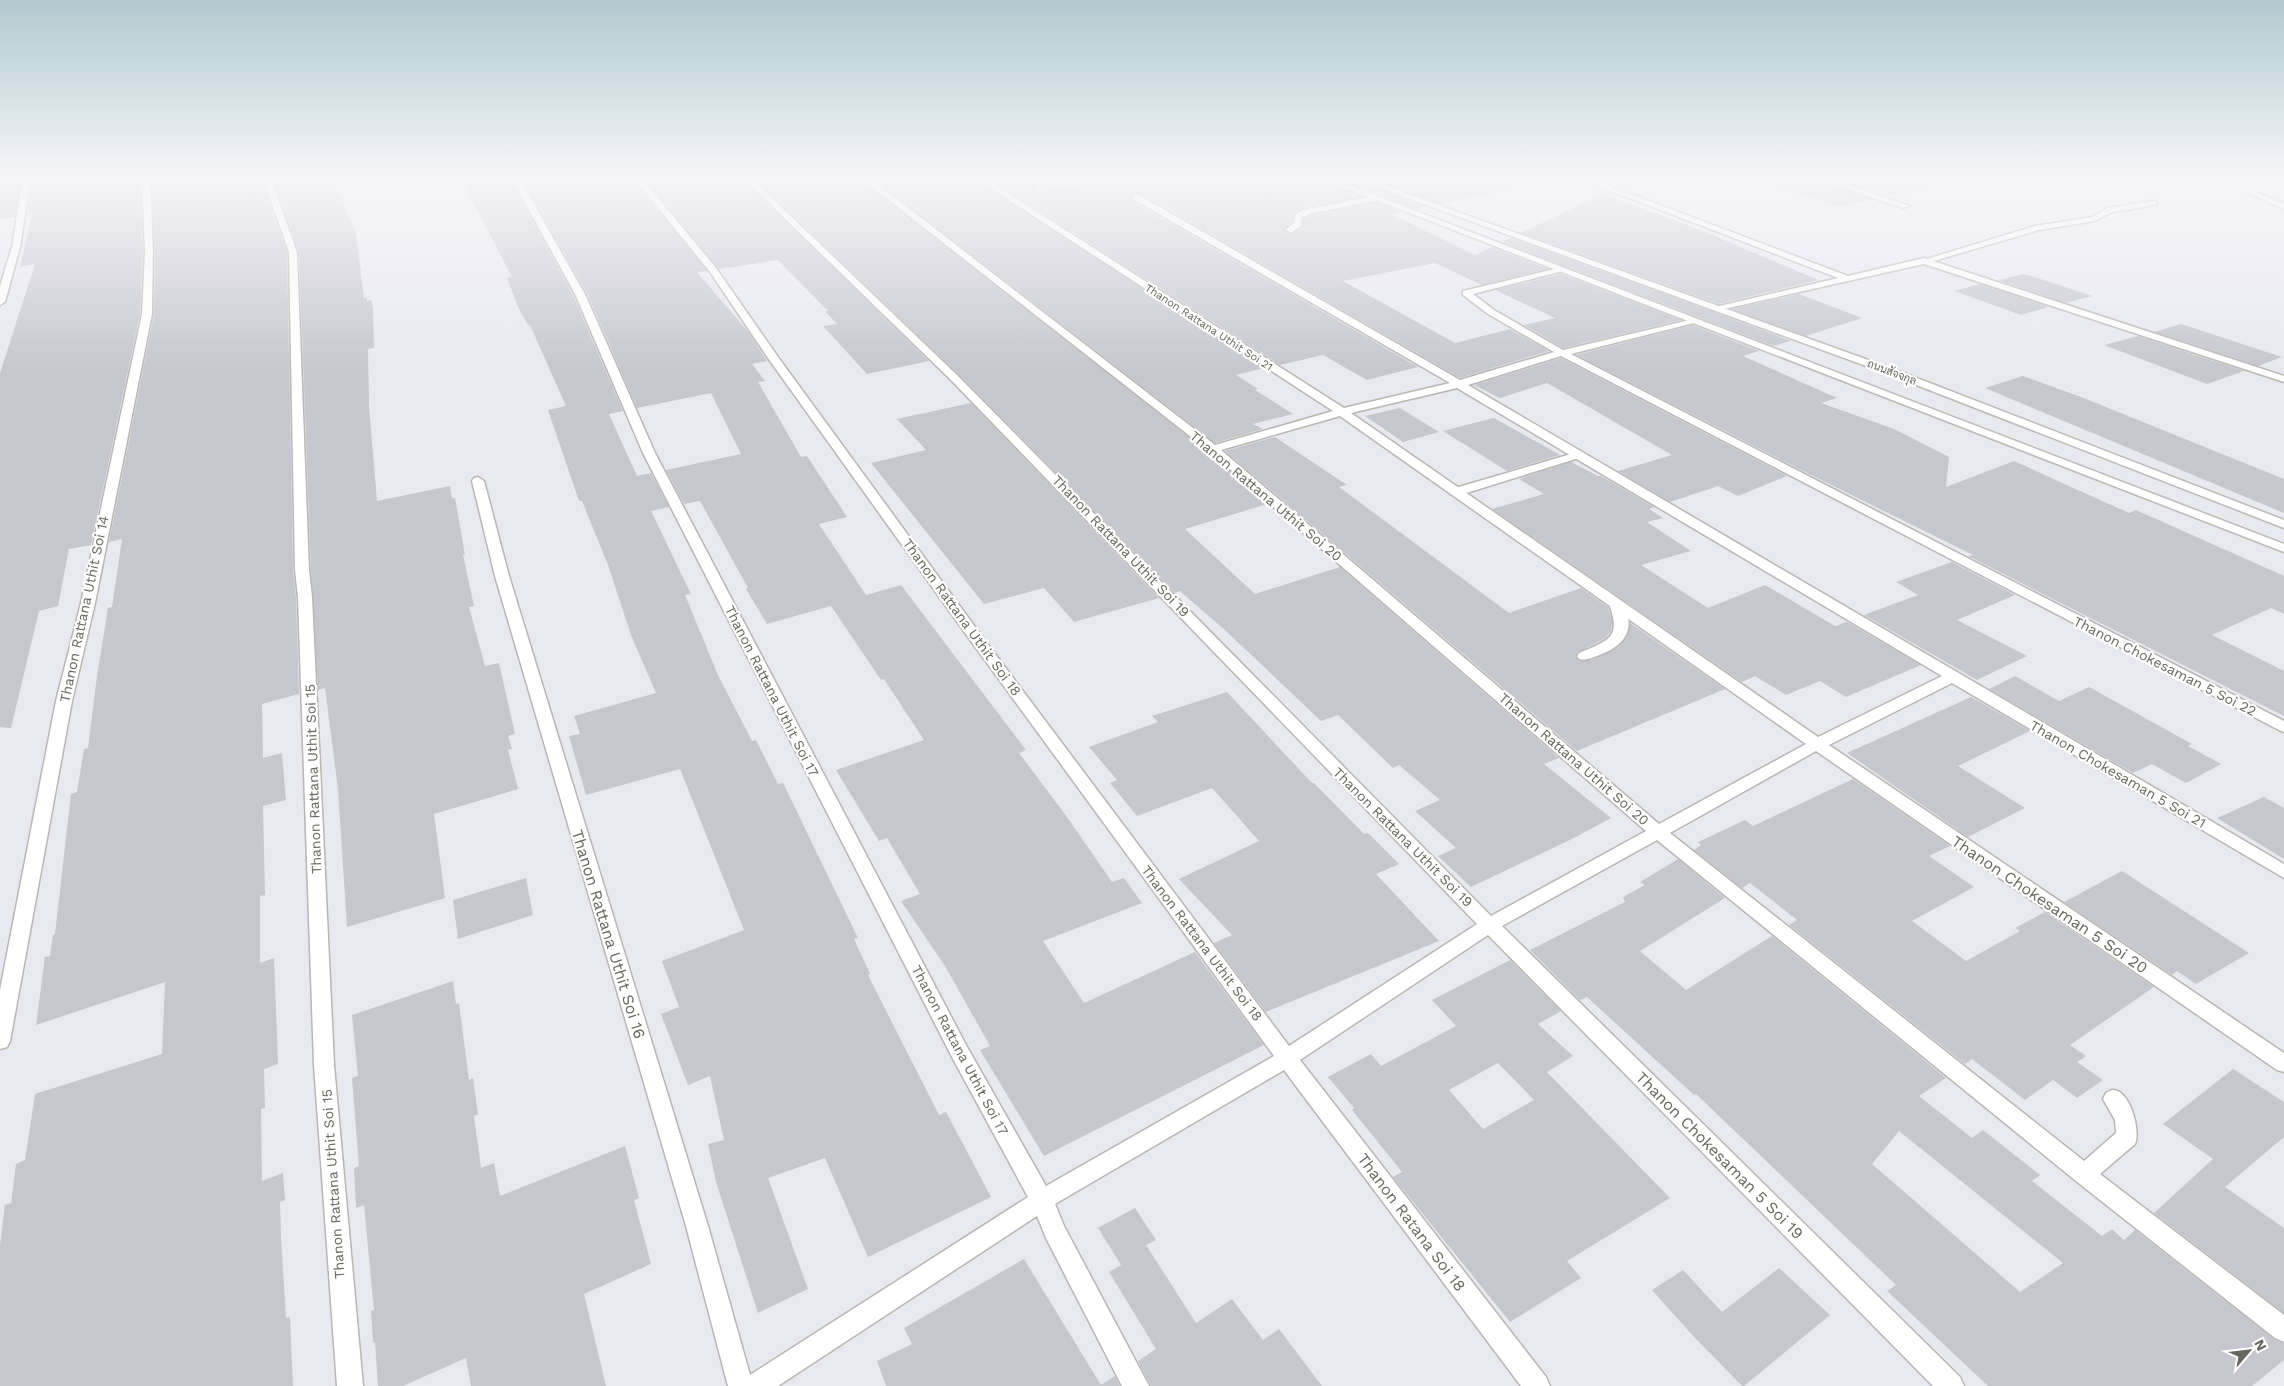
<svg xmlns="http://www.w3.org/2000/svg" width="2284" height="1386" font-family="'Work Sans',Sarabun,sans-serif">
<rect width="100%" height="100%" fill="#e8e8f1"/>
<g fill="#c6c6cf" fill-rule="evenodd">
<path d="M0 176H21L15 217 0 219Z"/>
<path d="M33 176H105L104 180 140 176 143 252 140 314 91 545 69 549 58 606 39 611 11 728 0 727V373L35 264 20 267 32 215H27Z"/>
<path d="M152 176H260L287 252 293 570 296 597 299 694 262 704 263 758 282 753 286 800 263 806 265 895 260 896V963L274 958 278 1064 264 1069 265 1108 261 1109 262 1181 283 1173 285 1200 280 1202 281 1238 286 1318 290 1317 293 1386H0V1245L5 1205 11 1203 16 1164 25 1160 35 1094 162 1054 165 982 36 1025 45 957 50 956 53 935 55 934 71 794 77 792 84 749 88 748 97 676 108 608 112 607 122 539 109 542 154 314 155 252Z"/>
<path d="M272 176H332L356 233 364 298 367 297V301L371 300 373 308 374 348 368 349 369 406 377 501 450 486 452 498H455L465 555H463L474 606 469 607 485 666 499 663 515 734 508 736 512 749 508 750 518 789 434 814 445 898 347 927 338 789 325 688 318 690 311 570 299 252Z"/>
<path d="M460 176H508L573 295 623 411 609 414 637 476 651 473 669 507 651 511 691 594 685 595 718 675 752 741 756 740 778 784 783 783 858 938 854 939 870 974 868 975 939 1115 946 1112 991 1197 868 1257 825 1158 768 1178 808 1289 758 1313 716 1182 708 1144 724 1140 710 1076 688 1085 661 1014 679 1007 662 961 744 930 680 769 586 795 569 736 580 734 574 716 656 693 631 635 608 565 582 501H579L548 410 566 406 530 325H528L518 307 507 278 512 277Z"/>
<path d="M520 176H630L707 271 697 272 750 334 767 361 752 364 765 381 758 382 801 457 807 456 847 517 819 524 866 595 901 585 1026 750 1019 753 1067 817 1112 882 1124 878 1142 903 1043 941 1084 1003 1195 952 1264 1045 1044 1156 980 1050 990 1046 945 966 901 901 920 894 887 838 879 841 836 770 924 740 884 679 881 680 831 606 767 624 746 589 748 588 700 501 684 504 666 470 741 454 711 393 637 408 587 293Z"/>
<path d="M642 176H739L929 361 867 374 823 326 837 324 825 311H828L778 260 719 269Z"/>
<path d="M752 176H856L1208 452 1267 504 1185 529 1255 594 1340 567 1559 758 1544 764 1611 818 1572 839 1471 887 1438 856 1456 848 1415 811 1440 800 1399 765 1393 768 1338 715 1321 721 1226 631 1180 591 1175 593 958 374Z"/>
<path d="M870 176H970L1264 368 1236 375 1258 389 1255 390 1293 414 1253 424 1263 429 1215 443Z"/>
<path d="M985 176H1035L1037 192 1129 176H1312L1362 197 1302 208 1294 213 1292 222 1284 229V232L1293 234 1302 228 1304 219 1310 216 1376 202 1401 212 1391 214 1475 255 1492 247 1548 269 1482 285 1435 263 1343 281 1455 343 1510 329 1549 351 1460 378 1140 193 1132 194V201L1418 367 1367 380 1323 355 1280 365Z"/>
<path d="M1330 176H1345L1425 207 1416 209Z"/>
<path d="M1364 176H1466L1472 180 1479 176H1513L1514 187 1440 204Z"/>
<path d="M1760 176H1807L1872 199 1838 207 1760 180Z"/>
<path d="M1827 176H1873L1890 184 1897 181 1891 176H1926L1928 188 1887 196Z"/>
<path d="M1604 194 1703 231 1818 280 1719 304 1521 233Z"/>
<path d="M1511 238 1714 312 1791 341 1773 346 1502 242Z"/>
<path d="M1561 274 1681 320 1563 348 1524 325 1555 318 1495 290Z"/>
<path d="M2024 274 2047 281 2092 296 2066 303 1998 280Z"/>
<path d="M1980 284 2049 307 2021 315 1954 291Z"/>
<path d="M1799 294 1862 318 1806 336 1732 309Z"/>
<path d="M2181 324 2282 357 2258 366 2154 332Z"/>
<path d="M1693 325 1759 351 1743 356 1837 398 1821 403 1894 429 1949 457 1946 487 2014 461 2129 513 2136 510 2284 576V614L2271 608 2212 635 2284 671V716L1968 556 1973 555 1801 470 1576 355Z"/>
<path d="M2138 336 2244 371 2207 384 2104 345Z"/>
<path d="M1561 358 1787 476 1738 496 1718 486 1670 502 1618 471 1672 455 1547 383 1500 398 1474 385Z"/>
<path d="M2023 376 2081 397 2284 479V513L1985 388Z"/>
<path d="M971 403 1159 598 1074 622 1044 588 984 604 871 463 926 450 897 419Z"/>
<path d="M1400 408 1439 432 1403 442 1365 416Z"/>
<path d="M1494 418 1560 455 1507 471 1443 431Z"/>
<path d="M1275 437 1347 485 1339 487 1509 613 1581 588 1608 607 1612 620 1611 631 1604 639 1577 653 1575 656 1579 661 1594 659 1619 647 1628 634 1630 623 1725 689 1577 751 1225 451Z"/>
<path d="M1571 462 1598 476H1601L1654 507 1649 509 1663 518 1647 522 1691 551 1641 565 1708 608 1765 585 1835 626 1847 622 1921 665 1846 697 1820 681 1786 695 1755 676 1742 682 1492 509 1544 494 1519 479Z"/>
<path d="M1952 562 2015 595 1957 620 2027 656 1977 680 1864 615 1918 595 1896 582Z"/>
<path d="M2015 676 2059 701 2089 687 2192 744 2188 746 2221 764 2186 783 2152 764 2133 773 1989 689Z"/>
<path d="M1227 692 1312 783H1314L1364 834 1368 833 1399 864 1376 874 1439 941 1266 1012 1214 943 1232 935 1179 879 1259 841 1212 788 1137 816 1110 783 1117 780 1089 747 1158 722 1152 716Z"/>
<path d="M1971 697 2030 731 1958 766 2025 808 1968 837 1847 753Z"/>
<path d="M1853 779 1950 846 1929 856 1974 887 1912 921 1966 961 2020 931 2015 928 2045 912 2154 987 2070 1045 2086 1056 2077 1062 2103 1080 2077 1098 2053 1080 2025 1100 1972 1059 1965 1064 1789 925 1797 920 1750 883 1742 888 1694 850 1701 845 1698 842 1745 820 1753 826Z"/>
<path d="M2264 797 2284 808V859L2217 818Z"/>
<path d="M1678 859 1725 898 1640 951 1686 990 1772 936 1946 1078 1919 1096 1972 1138 1983 1130 2040 1175 2032 1181 2102 1236 2112 1229 2124 1240 2135 1230 2274 1339 2284 1344V1360L2252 1386H1988L1887 1291 1896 1285 1696 1094 1694 1095 1587 997 1580 1000 1530 950 1625 902 1623 897 1645 885 1640 882ZM1899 1131 2063 1263 2020 1292 1872 1164Z"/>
<path d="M2122 871 2249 953 2196 984 2177 971 2172 975 2064 902Z"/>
<path d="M526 878 533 915 458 939 453 900Z"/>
<path d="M1510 960 1561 1011 1538 1024 1573 1056 1547 1072 1670 1198 1567 1261 1581 1278 1510 1322 1393 1177 1402 1172 1352 1110 1354 1108 1328 1077 1371 1054 1381 1066 1456 1026 1432 1000ZM1498 1063 1534 1100 1483 1129 1449 1090Z"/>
<path d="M453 981 456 1004 459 1003 469 1080 473 1078 478 1114 474 1116 481 1168 494 1163 500 1196 625 1146 639 1198 634 1200 651 1264 584 1294 606 1386H471L466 1358 403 1386H378L375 1342 373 1343 371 1311 374 1310 364 1205 356 1208 354 1168 359 1166 352 1078 358 1076 352 1015Z"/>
<path d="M2233 1069 2284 1102V1137L2225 1187 2284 1228V1313L2154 1213 2213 1159 2163 1124Z"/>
<path d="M1135 1208 1156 1240 1146 1245 1196 1323 1232 1299 1263 1340 1279 1329 1322 1386H1151L1138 1361 1156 1349 1109 1272 1121 1265 1098 1228Z"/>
<path d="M1024 1259 1101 1385 1115 1376 1120 1386H886L877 1361 912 1344 904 1328Z"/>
<path d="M1779 1268 1830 1315 1744 1386H1742L1695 1338 1652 1290 1683 1270 1722 1312Z"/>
</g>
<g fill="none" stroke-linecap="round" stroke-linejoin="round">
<g stroke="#b7b7b0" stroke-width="3">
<g id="lane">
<path d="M1374 196H1377V200L1309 214 1302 218 1301 226 1292 232 1285 230 1294 223 1295 215 1303 210Z"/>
<path d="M2153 201H2156V205L2112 212 2095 221 2039 230 1927 263 1920 261 2035 226 2093 217 2107 208Z"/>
<path d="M1578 452 1584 455 1582 457 1460 495H1452L1450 492 1452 489Z"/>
<path d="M1616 600 1621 601C1637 626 1627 644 1602 654 1594 657 1587 661 1579 659L1577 656C1580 651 1585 651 1591 648 1616 638 1618 629 1609 604Z"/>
</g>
</g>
<g stroke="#b7b7b0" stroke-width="3">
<g id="street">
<path d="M23 176H31L20 247 5 302 0 305V286L12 247Z"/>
<path d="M142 176H150L153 252 152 314 95 603 72 701 10 1041 7 1047 0 1049V990L56 701 81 603 142 314 145 252Z"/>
<path d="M262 176H270L297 252 309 570 312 597 334 1065 363 1386H337L314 1065 298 597 295 570 289 252Z"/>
<path d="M510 176H518L585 294 655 453 966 1045 1046 1186 1274 1056 968 637 770 361 710 272 632 176H640L716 268 778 357 978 631 1289 1046 1477 924 950 379 741 176H749L957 375 1491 916 1646 831 1209 451 858 176H867L1215 445 1333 411 972 176H981L1344 408 1450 383 1133 199V195H1139L1460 380 1554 352 1488 314 1463 295V291L1563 267V271L1473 294 1494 310 1563 350 1694 319V323L1571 354 2284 721V732L2279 730 1561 356 1468 385 2284 864V878L1952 683 1829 745 2284 1053V1072L2277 1070 1816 751 1670 833 2084 1161 2116 1133 2115 1120 2103 1099 2106 1093C2108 1092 2110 1090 2113 1090 2130 1090 2141 1131 2135 1144L2100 1174 2284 1315V1342L2275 1338 2076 1181 1657 840 1502 926 1960 1377 1964 1386H1933L1488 935 1300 1060 1546 1377 1550 1386H1521L1284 1070 1055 1204 1064 1226 1149 1386H1122L1046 1238 1037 1216 778 1386H728L686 1226 495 576 472 481 474 478 478 477 484 481 509 576 708 1226 750 1375 1028 1197 952 1057 643 453 575 294ZM1457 388 1942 676 1818 737 1351 413ZM1340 416 1806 744 1659 824 1221 450Z"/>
<path d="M1468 176H1477L1473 178Z"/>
<path d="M1572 176H1583L1848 276 1924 258 2284 376V382L1924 264 1715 311V307L1838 278Z"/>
<path d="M1809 176H1821L1910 206 1903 208Z"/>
<path d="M1875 176H1886L1895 180 1891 182Z"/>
</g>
</g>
<g stroke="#babab2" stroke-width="3">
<g id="secondary">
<path d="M1314 176H1325L2284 544V552Z"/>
<path d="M1347 176H1358L1896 370 2284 520V528L1888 374Z"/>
<path d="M2210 176H2220L2284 204V209Z"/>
</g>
</g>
<use href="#lane" fill="#fff" fill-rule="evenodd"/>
<use href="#street" fill="#fff" fill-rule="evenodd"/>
<use href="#secondary" fill="#fff" fill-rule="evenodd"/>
</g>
<linearGradient id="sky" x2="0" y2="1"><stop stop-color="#b1cacf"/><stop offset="0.48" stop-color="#f5f5f9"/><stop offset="1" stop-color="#f5f5f9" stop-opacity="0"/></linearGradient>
<rect width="2284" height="370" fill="url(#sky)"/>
<g text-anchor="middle" stroke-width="4.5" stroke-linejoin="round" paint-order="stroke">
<g font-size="11" fill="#68675f" stroke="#fff">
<text transform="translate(1209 327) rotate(33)" y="4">Thanon Rattana Uthit Soi 21</text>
<text transform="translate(1892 372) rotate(21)" y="4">ถนนสัจจกุล</text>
</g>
<g font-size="14" fill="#68675f" stroke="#fff">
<text transform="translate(1266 496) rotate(40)" y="5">Thanon Rattana Uthit Soi 20</text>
<text transform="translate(1121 546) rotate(46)" y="5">Thanon Rattana Uthit Soi 19</text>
<text transform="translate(84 609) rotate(-78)" y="5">Thanon Rattana Uthit Soi 14</text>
<text transform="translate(962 617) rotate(54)" y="5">Thanon Rattana Uthit Soi 18</text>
<text transform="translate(2165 666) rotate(27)" y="5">Thanon Chokesaman 5 Soi 22</text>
<text transform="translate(772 691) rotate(63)" y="5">Thanon Rattana Uthit Soi 17</text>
<text transform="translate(1574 759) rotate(41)" y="5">Thanon Rattana Uthit Soi 20</text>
<text transform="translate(2118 774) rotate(30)" y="5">Thanon Chokesaman 5 Soi 21</text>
<text transform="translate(313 779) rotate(-92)" y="5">Thanon Rattana Uthit Soi 15</text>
<text transform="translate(1403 837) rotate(45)" y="5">Thanon Rattana Uthit Soi 19</text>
<text transform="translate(1202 943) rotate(53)" y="5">Thanon Rattana Uthit Soi 18</text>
<text transform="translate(960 1050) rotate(62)" y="5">Thanon Rattana Uthit Soi 17</text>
<text transform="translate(333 1184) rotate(-94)" y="5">Thanon Rattana Uthit Soi 15</text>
</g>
<g font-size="16" fill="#68675f" stroke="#fff">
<text transform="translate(2050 904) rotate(34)" y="6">Thanon Chokesaman 5 Soi 20</text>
<text transform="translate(609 934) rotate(73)" y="6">Thanon Rattana Uthit Soi 16</text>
<text transform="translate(1720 1155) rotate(45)" y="6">Thanon Chokesaman 5 Soi 19</text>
<text transform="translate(1412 1222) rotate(53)" y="6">Thanon Ratana Soi 18</text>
</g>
</g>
<g transform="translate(2249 1351) rotate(62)" stroke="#ffffff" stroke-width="4" paint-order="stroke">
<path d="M0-4L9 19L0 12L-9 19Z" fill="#68675f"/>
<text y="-8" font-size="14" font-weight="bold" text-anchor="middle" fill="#68675f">N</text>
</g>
</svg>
